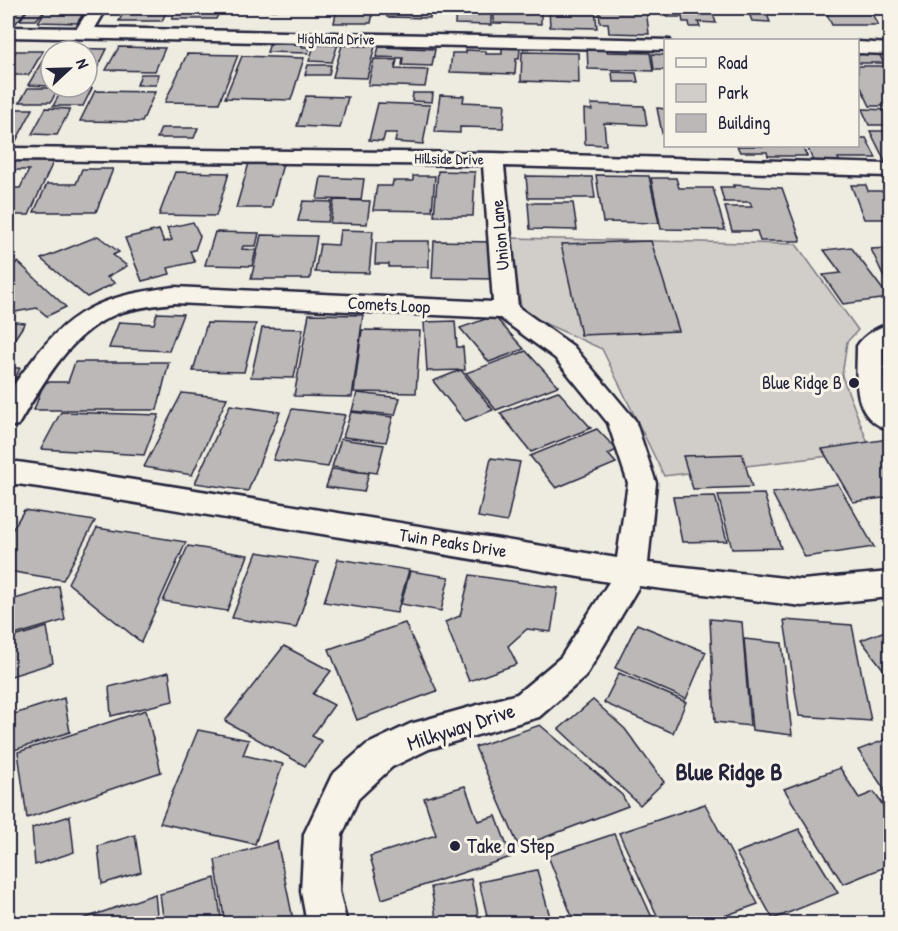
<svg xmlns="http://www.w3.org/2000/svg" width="898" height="931" font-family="'Patrick Hand',sans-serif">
<rect width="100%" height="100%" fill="#eeebe1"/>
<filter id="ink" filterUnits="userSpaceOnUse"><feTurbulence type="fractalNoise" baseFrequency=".0167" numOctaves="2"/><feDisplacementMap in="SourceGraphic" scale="12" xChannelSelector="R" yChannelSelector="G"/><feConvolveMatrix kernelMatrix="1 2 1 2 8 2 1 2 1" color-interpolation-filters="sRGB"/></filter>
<g filter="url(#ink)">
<path fill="#d1cdc9" stroke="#7a7882" stroke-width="1.5" d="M510 238 796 244 858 330 847 342 842 376 871 451 664 476 602 349 522 313Z"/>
<g fill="#bbb8b7" stroke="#22223b" stroke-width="1.5">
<path d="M8 8H28L16 23H8Z"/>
<path d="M29 8H46L36 20H20Z"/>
<path d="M47 8H87L77 23 38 22Z"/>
<path d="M126 8H168L162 21H119Z"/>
<path d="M177 8H221L216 19H172Z"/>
<path d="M228 8H278L277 10 227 9Z"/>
<path d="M287 8H327L326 10 286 9Z"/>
<path d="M337 8H374L371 23H334Z"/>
<path d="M388 8H431L430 18 387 17Z"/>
<path d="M456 8H491V25L455 24Z"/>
<path d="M494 8H541V24L494 23Z"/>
<path d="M549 8H595L597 28 550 27Z"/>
<path d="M599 8 646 9 649 34 609 33 608 23H600Z"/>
<path d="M664 8H711L716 23 698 22 700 27H690L689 22H683L682 17H667Z"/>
<path d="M747 8H767L769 12H766L770 22 752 21Z"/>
<path d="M769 8H816L819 14 772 13Z"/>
<path d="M824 8H869L878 25H832Z"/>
<path d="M271 41 303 42 302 47H310L308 53 267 52Z"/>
<path d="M315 43 338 44 332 62 309 61Z"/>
<path d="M342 45 375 46 367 78 333 77Z"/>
<path d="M119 47 165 48 155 71 106 70Z"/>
<path d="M379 47 435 49 432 66 402 65 403 58 376 57Z"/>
<path d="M502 47 520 48 519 59H516L515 74 450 72 452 53H466V50L486 51V54H502Z"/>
<path d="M587 47H607V52L650 53 653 71 588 69Z"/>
<path d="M50 48 107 49 98 67 87 66V51H51V86L28 85Z"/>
<path d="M16 51H43L29 75H8V64Z"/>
<path d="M522 52 578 53 579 83 521 81Z"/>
<path d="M187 54 238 55 219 103 165 102Z"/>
<path d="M652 54 666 55V70H654Z"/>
<path d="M858 54H879L884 63H858Z"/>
<path d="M242 56 304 58 291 100 225 98Z"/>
<path d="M374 59 397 60 395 69 428 70 425 87 368 85Z"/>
<path d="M308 65H331L329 75H305Z"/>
<path d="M858 66H890V106H870L858 81Z"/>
<path d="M612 72 636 73 638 82H613Z"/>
<path d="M141 74H159L156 85H137Z"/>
<path d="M28 88H58L51 102H20Z"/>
<path d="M63 88H92L83 106H53Z"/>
<path d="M95 91 155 92 142 122 80 121Z"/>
<path d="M413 93H433L432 102 412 101Z"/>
<path d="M440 95 464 96 463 102 505 104 503 128 460 127V133L435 132Z"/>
<path d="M306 96 348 97 340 128 297 126Z"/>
<path d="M378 103 430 105 423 144 395 142 397 133H385L383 141 369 140Z"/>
<path d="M591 104 644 106 647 125 604 123 606 145 585 144 584 109 592 110Z"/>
<path d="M46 108 70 109 57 135 32 134Z"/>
<path d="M657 108 666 109V133H662Z"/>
<path d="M16 109H33L16 141H8V124Z"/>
<path d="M862 109 890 110V125H869Z"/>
<path d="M161 128H198L194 138H157Z"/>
<path d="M870 131H890V165H887Z"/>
<path d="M858 138H866L876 158H838L840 163H814L807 146H858Z"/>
<path d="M737 146H802L807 156H768L767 152H740Z"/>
<path d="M8 159 54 160 29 215H8V188H20L29 170H8Z"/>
<path d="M249 163 283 164 271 208H236Z"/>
<path d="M82 169H113L96 212H34L47 184H76Z"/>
<path d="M438 171 475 172 473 216H434Z"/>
<path d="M175 172 229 173 216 216 159 215Z"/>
<path d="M596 175 649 176 659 223 603 222Z"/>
<path d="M413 176H435L432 211 373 210 377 186H392L393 181H413Z"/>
<path d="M526 176 592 177 595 198H528Z"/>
<path d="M321 177 364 179 361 200 317 199Z"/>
<path d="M651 178H676L679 188H713L725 230 661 229Z"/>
<path d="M733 185 782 188 801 241H760L757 231H732L725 207H752L750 202H724L720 187H734Z"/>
<path d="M851 185H866L868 191H890V219H864Z"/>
<path d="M334 200 370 201 367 224 330 223Z"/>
<path d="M303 201 332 202 328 222 298 221Z"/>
<path d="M528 203H573L577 230 530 229Z"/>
<path d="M193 222 200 236 195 250 190 251 195 262 168 268 170 274 142 281 125 238 159 230 164 242 172 240 167 228Z"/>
<path d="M340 230 373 231 369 273 315 272 320 244 338 245Z"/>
<path d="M215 232 259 233 256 246H243L242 249 256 250 252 266 205 265Z"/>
<path d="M261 235 317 236 310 279H251Z"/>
<path d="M98 236 119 252 113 255 127 266 107 277 115 283 87 297 41 259Z"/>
<path d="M393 241H429V267H389V264H375L376 243H393Z"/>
<path d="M434 241 493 242 494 279 432 278Z"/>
<path d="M651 241 679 331 581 335 561 244Z"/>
<path d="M851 247 889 298 843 304 823 275 841 273 824 250Z"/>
<path d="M890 248V290L871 249Z"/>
<path d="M18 262 66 307 47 316 37 308 15 312 8 310V268Z"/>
<path d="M157 313 183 314 169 351 109 348 119 322 154 324Z"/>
<path d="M309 314 363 315 352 397 294 396Z"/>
<path d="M494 316 524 349 489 362 460 328Z"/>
<path d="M8 321 25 323 8 349Z"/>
<path d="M455 321 457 347H463L465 370 427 371 424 322Z"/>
<path d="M207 323 256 324 244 372 193 371Z"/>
<path d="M262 328 303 329 294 378 251 377Z"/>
<path d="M362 330 420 331 416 393 354 392Z"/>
<path d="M526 351 558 386 496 410 466 373Z"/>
<path d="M75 362H169L157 410H34L44 382H68Z"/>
<path d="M8 368H20L11 387 8 386Z"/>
<path d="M461 370 493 410 465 421 433 381Z"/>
<path d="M558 391 591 428 531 452 500 413Z"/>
<path d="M182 393 227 398 192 475 144 467Z"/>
<path d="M357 393 400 398 395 415 352 411Z"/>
<path d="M230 405 280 412 248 491 195 483Z"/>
<path d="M292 409 345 415 328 467 273 460Z"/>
<path d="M61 412 159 415 144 455 41 449Z"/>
<path d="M351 412 393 417 386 442 343 437Z"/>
<path d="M597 429 617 450 608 454 616 463 556 488 530 456Z"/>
<path d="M341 439 384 445 377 473 332 467Z"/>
<path d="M888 439 890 442V497L853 502 822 449Z"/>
<path d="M742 454 752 487 693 489 683 456Z"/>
<path d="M491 458 520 462 507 522 478 517Z"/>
<path d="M332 469 369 473 364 492 326 487Z"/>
<path d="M838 484 874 547 805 557 772 493Z"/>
<path d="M764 494 781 548 732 549 718 495Z"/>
<path d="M715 496 727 541 682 542 673 497Z"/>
<path d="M24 510 95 521 63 580 8 571V537Z"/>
<path d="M97 528 186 542 141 642 68 583Z"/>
<path d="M188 546 248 555 227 611 163 601Z"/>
<path d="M257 552 318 562 296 628 232 618Z"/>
<path d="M338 559 409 570 397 613 324 602Z"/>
<path d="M410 571 449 577 441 611 401 604Z"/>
<path d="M470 575 558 588 551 632 527 629 508 646 517 664 469 681 445 622 460 616Z"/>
<path d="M59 586 65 620 8 637V601Z"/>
<path d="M710 619 742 622 750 726 715 722Z"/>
<path d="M784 620 852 625 871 721 799 716Z"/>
<path d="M405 623 437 691 357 720 329 649Z"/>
<path d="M637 624 706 652 686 699 615 668Z"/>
<path d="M47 627 53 663 8 677V639Z"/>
<path d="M890 629V678L861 640Z"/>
<path d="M744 639 782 643 792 735 752 730Z"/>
<path d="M284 646 331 671 313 694 334 705 312 736 322 741 305 766 225 721Z"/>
<path d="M169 672 173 701 111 716 109 687Z"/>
<path d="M619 673 686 702 673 733 604 703Z"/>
<path d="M64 698 70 732 8 752V716Z"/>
<path d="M593 700 625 729 664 782 640 805 559 729Z"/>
<path d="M146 710 161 772 27 818 18 752Z"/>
<path d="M540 725 622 795 628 806 519 847 475 747Z"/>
<path d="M198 730 249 740 243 755 283 764 255 844 160 823Z"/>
<path d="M890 738V798L858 750Z"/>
<path d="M840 768 859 798 874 792 890 816V865L843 884 784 789Z"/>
<path d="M465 786 478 821 496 816 511 857 382 899 370 856 436 835 424 798Z"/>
<path d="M705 804 758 904 702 924H661L619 833Z"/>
<path d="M70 816 74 852 35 865 32 828Z"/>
<path d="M799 829 838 893 773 919 736 853Z"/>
<path d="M614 834 655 924H575L548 856Z"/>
<path d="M135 835 141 872 102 884 98 846Z"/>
<path d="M277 841 294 924H225L215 860Z"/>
<path d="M537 870 552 924H489L479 882Z"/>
<path d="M215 878 222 924H164L160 894Z"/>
<path d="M471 879 480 924H437L431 887Z"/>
<path d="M155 894 158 924H68Z"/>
</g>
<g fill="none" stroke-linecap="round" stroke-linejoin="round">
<g stroke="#22223b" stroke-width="5">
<g id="street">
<path d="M90 8H107L95 28 670 40H666V50L8 37V27L77 28Z"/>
<path d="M858 42 890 44V54L858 53Z"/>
<path d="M8 148 493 153 890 164V176L504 166 518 307 573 346 635 420 656 483 648 563 802 580 890 572V597L802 606 639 586 585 677 539 717 429 749 392 767 358 799 342 835 339 891 347 924H307L301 891 304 834 332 775 366 745 410 724 517 694 561 657 609 582 53 489 17 484 8 485V464L17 462 53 467 617 558 628 483 608 423 555 358 500 318 174 303C156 305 137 307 119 313 71 331 43 383 18 425L8 427C8 418 5 404 9 395 14 382 26 369 35 357 75 305 111 295 174 287L493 302 483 165 8 160Z"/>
<path d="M890 324V344L883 349 884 397 890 404V430C850 418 857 378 857 346 864 335 878 327 890 324Z"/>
</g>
</g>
<use href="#street" fill="#f7f3e8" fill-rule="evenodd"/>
</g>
</g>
<g fill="#22223b" stroke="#f7f3e8" stroke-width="2">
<circle cx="854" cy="383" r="6"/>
<circle cx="455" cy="846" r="6"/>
</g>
<g text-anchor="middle" stroke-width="6" stroke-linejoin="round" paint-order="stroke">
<g font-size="15" fill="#22223b" stroke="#f7f3e8">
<text transform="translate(336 39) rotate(1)" y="5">Highland Drive</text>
<text transform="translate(449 159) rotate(1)" y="5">Hillside Drive</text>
</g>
<g font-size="18" fill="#22223b" stroke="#f7f3e8">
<text transform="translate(500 235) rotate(-95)" y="6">Union Lane</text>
<text transform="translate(389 305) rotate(3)" y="6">Comets Loop</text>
<text transform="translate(453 543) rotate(9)" y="6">Twin Peaks Drive</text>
</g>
<g font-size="18" fill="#22223b" stroke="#f7f3e8" text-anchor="end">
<text x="842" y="389">Blue Ridge B</text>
</g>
<g font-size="21" fill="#22223b" stroke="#f7f3e8">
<text transform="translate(461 727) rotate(-18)" y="7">Milkyway Drive</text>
</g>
<g font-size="21" fill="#22223b" stroke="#f7f3e8" text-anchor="start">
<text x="467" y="853">Take a Step</text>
</g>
<g font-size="24" font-weight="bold" fill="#22223b" stroke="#f7f3e8">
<text x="729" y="780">Blue Ridge B</text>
</g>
</g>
<rect width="898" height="931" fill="none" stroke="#f7f3e8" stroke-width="30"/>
<rect x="15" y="15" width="868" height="901" fill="none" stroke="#22223b" stroke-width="2" filter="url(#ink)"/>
<rect x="664" y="39" width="195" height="108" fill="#f7f3e8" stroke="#a29fa3" stroke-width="1.5"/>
<rect x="676" y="58" width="30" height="9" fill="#f7f3e8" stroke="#a29fa3" stroke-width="1.5"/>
<text x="718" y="69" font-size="18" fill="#22223b">Road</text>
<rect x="676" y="84" width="30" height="18" fill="#d1cdc9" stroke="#a29fa3" stroke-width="1.5"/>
<text x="718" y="99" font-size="18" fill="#22223b">Park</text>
<rect x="676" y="114" width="30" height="18" fill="#bbb8b7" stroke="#a29fa3" stroke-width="1.5"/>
<text x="718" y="129" font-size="18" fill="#22223b">Building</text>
<g transform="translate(69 69) rotate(68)"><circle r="28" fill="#f7f3e8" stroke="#a29fa3" stroke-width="1.5"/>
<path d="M0-4.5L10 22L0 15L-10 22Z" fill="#22223b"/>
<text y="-9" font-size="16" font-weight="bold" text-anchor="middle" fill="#22223b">N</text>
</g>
</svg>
